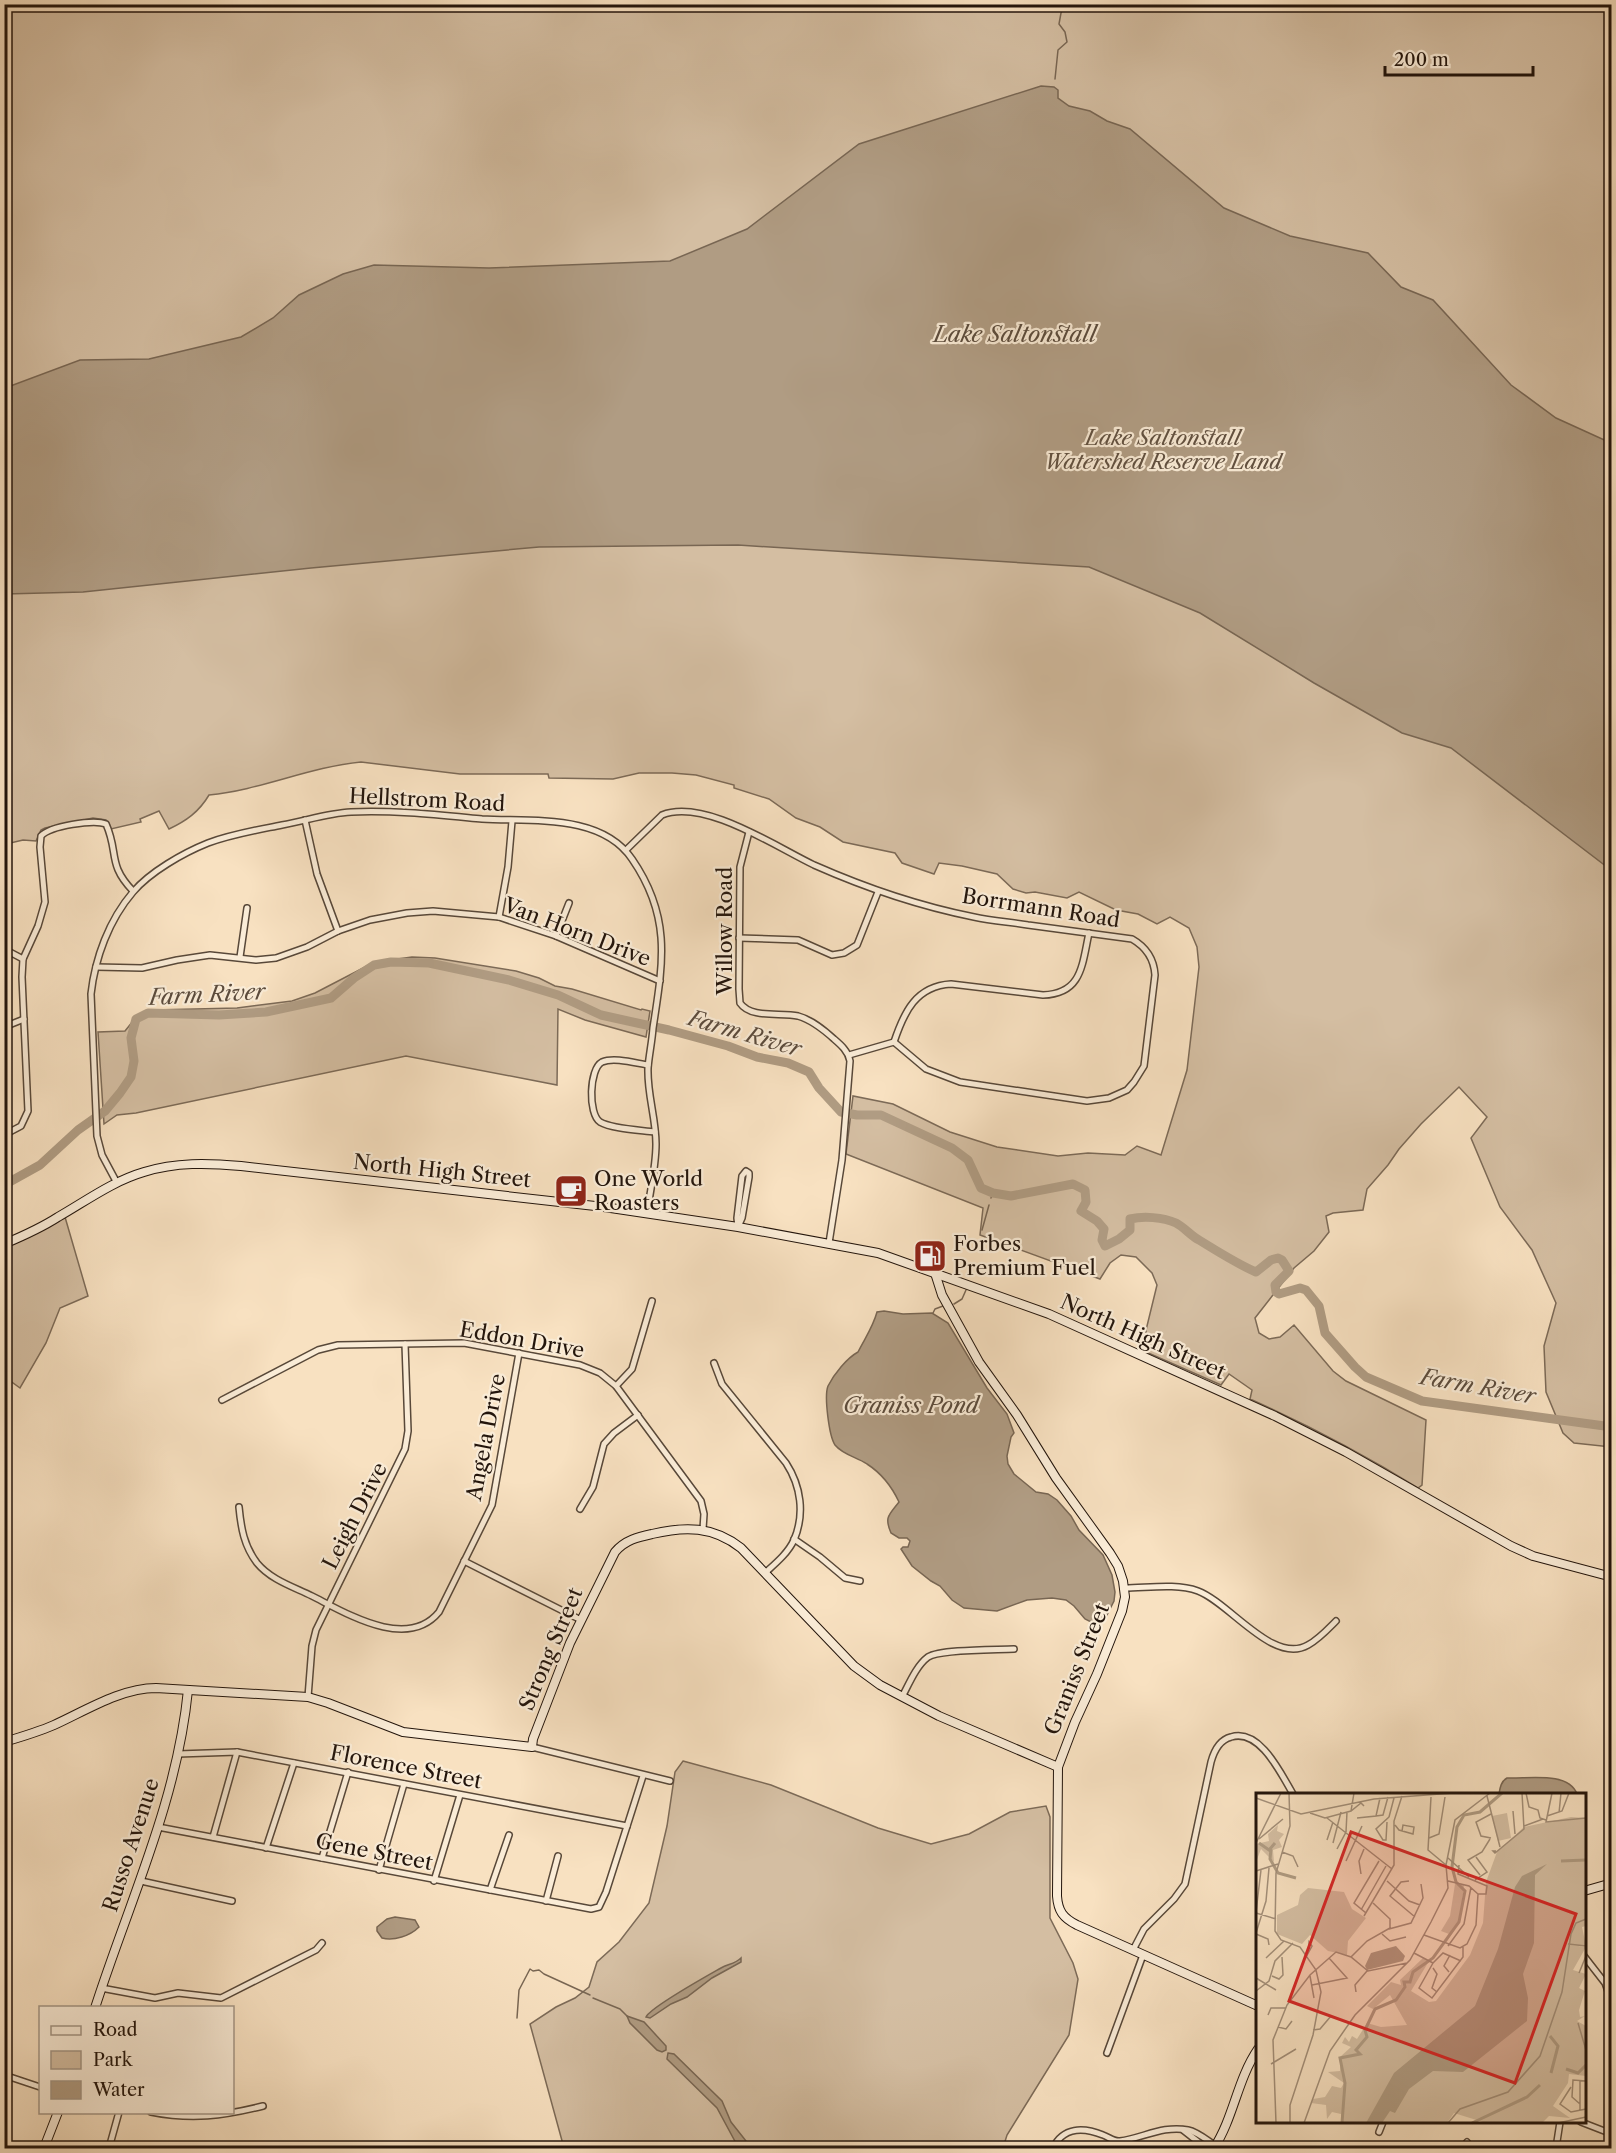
<svg xmlns="http://www.w3.org/2000/svg" width="1616" height="2153" font-family="'Libre Caslon Text',serif">
<rect width="100%" height="100%" fill="#f8e1c1"/>
<filter id="stains"><feTurbulence type="fractalNoise" baseFrequency=".00333" numOctaves="4"/><feColorMatrix values="0 0 0 0 .2 0 0 0 0 .09 0 0 0 0 .02 0 0 0 .5 -.17"/></filter>
<radialGradient id="worn" r=".72"><stop offset=".6" stop-color="#630" stop-opacity="0"/><stop offset="1" stop-color="#630" stop-opacity=".3"/></radialGradient>
<g fill="#d4bea2" stroke="#7c6a57" stroke-width="1.5">
<path d="M4 5H1611V1447L1574 1443 1563 1433 1546 1392 1544 1346 1556 1303 1532 1250 1500 1207 1471 1138 1487 1117 1459 1087 1421 1124 1399 1149 1388 1165 1367 1189 1363 1210 1333 1213 1326 1216 1329 1232 1314 1251 1294 1268 1255 1318 1259 1333 1269 1339 1280 1337 1294 1325 1333 1371 1346 1381 1426 1420 1422 1485 1418 1488C1363 1454 1308 1425 1250 1399L1252 1390 1229 1374 1221 1385 1146 1352V1330L1157 1285 1152 1273 1136 1257 1121 1255 1110 1263 1100 1279 980 1235 983 1208 846 1154 853 1096 893 1104 950 1132 997 1147 1058 1156 1088 1153 1125 1155 1137 1146 1161 1155 1187 1070 1199 967 1197 947 1189 928 1170 917 1157 924 1138 914 1116 910 1079 892 1067 898 1035 892 1026 893 1013 889 997 874 962 866 939 863 934 874 902 863 895 853 843 842 820 827 796 818 769 799 734 788V785L696 775 672 773H639L613 779 549 778 548 774H460L361 762C309 767 261 790 209 795 199 812 186 821 169 829L159 811 140 819 141 822 111 829 106 820 93 818 45 828 41 830 36 841 23 840 6 844 7 855H5Z"/>
<path d="M412 957 435 958 516 971 539 978 555 986 572 989 641 1010 642 1009 650 1011 646 1037 585 1020 558 1009 557 1085 406 1056 136 1113 117 1115 104 1124 98 1032 125 1031 137 1016 152 1010 237 1008 292 1001 315 993 367 966 390 960Z"/>
<path d="M65 1217 88 1296 60 1308 46 1343 20 1388 5 1377 4 1248 27 1238Z"/>
<path d="M683 1761 771 1785 878 1828 931 1844 969 1834 1010 1812 1046 1806 1050 1817V1918L1073 1963 1078 1979 1069 2035 1007 2135 1003 2148H564L530 2024 556 2007 575 1998 589 1987 597 1962 619 1942 649 1903 667 1826 675 1772Z"/>
</g>
<g fill="#b09c83" stroke="#786653" stroke-width="1.5">
<path d="M1041 86 1054 87 1058 90V98L1069 106 1090 111 1107 121 1130 129 1224 208 1290 236 1368 253 1401 287 1433 300 1511 385 1556 418 1611 443V870L1451 748 1402 733 1314 683 1200 613 1089 567 738 545 539 547 311 568 83 592 5 594V388L80 360 149 359 241 337 273 318 299 295 343 274 374 265 489 268 670 261 747 229 859 144Z"/>
<path d="M884 1311 903 1314 932 1313 948 1323 987 1388 1007 1414 1014 1433 1011 1437 1007 1456 1008 1464 1014 1474 1036 1492 1048 1494 1057 1500 1071 1516 1079 1530 1103 1555 1112 1575 1115 1592 1114 1601 1106 1617 1091 1622 1085 1619 1074 1606 1066 1600 1052 1598 1027 1600 997 1611 964 1608 952 1600 940 1586 931 1581 912 1566 901 1549 903 1547H908L910 1541 907 1538H899L891 1533C884 1517 889 1515 899 1502 892 1487 881 1473 867 1464 857 1457 843 1455 835 1445 829 1436 824 1396 828 1386 834 1374 847 1358 858 1352 865 1338 873 1327 877 1312Z"/>
<path d="M1507 1778C1528 1779 1568 1771 1577 1794H1499C1500 1788 1501 1781 1507 1778Z"/>
<path d="M395 1917 415 1920 419 1927C410 1936 394 1941 382 1938L377 1931V1927L387 1919Z"/>
<path d="M741 1958V1962L712 1978 687 1997 671 2004 650 2018 646 2017C651 2007 707 1976 721 1968 728 1964 735 1964 741 1958Z"/>
<path d="M627 2016 644 2022 666 2046V2050L662 2052 657 2050 630 2023Z"/>
<path d="M668 2053 674 2054 722 2101 731 2122 746 2141 756 2148H741L737 2145 717 2108 667 2059Z"/>
</g>
<g fill="none" stroke-linecap="round" stroke-linejoin="round">
<g stroke="#786653" stroke-width="1.5">
<path d="M1055 79 1058 50 1067 42 1065 32 1059 24 1061 13 1066 4"/>
<path d="M991 1198 993 1193"/>
<path d="M982 1230 989 1205"/>
<path d="M954 1304 962 1299 966 1290"/>
<path d="M933 1313 935 1309 943 1306"/>
<path d="M593 1998 620 2009 627 2016"/>
<path d="M517 2018 519 1990 530 1969 533 1971 539 1970 544 1974 590 1995"/>
</g>
<path stroke="#b09c83" stroke-width="9" d="M4 1185 40 1165 78 1130 105 1111 120 1093 131 1077 134 1061 131 1038 136 1019 148 1013 219 1015 266 1012 331 998 354 978 374 965 391 962 429 963 509 980 558 995 601 1015 669 1030 728 1046 757 1057 788 1063 809 1072 819 1088 841 1112 857 1115H881L952 1148 968 1160 981 1188 993 1193 1011 1196 1073 1184 1085 1190 1086 1202 1081 1211 1097 1221 1104 1229 1102 1240 1105 1246 1119 1239 1130 1230V1219C1143 1216 1163 1217 1176 1223 1184 1227 1191 1236 1199 1240 1217 1251 1237 1264 1256 1272L1271 1260 1278 1258 1282 1260 1289 1271 1275 1285 1276 1292 1279 1294 1300 1288 1306 1290 1319 1306 1325 1333 1355 1367 1366 1377 1422 1401 1612 1427"/>
<g stroke="#584839" stroke-width="8">
<g id="street">
<path d="M305 820 317 874 338 931"/>
<path d="M749 832 740 867 739 989 740 1003C751 1019 781 1012 798 1016 812 1020 823 1029 834 1039 841 1045 848 1051 850 1061L842 1160 829 1243"/>
<path d="M626 850 662 815C704 798 776 847 814 865 866 888 919 906 974 917 992 921 1010 922 1028 925 1063 930 1097 934 1132 939 1146 947 1154 959 1155 975L1144 1066 1134 1082 1127 1090 1109 1098 1087 1101 960 1082 926 1069 894 1042"/>
<path d="M499 917 508 867 512 821"/>
<path d="M556 936 569 903"/>
<path d="M739 938 798 940 832 955 844 953 857 945 878 892"/>
<path d="M4 949 23 959"/>
<path d="M240 957 247 908"/>
<path d="M96 967 142 968 177 960 210 955 256 960 276 958 307 947 338 931 370 920 407 913 433 911 499 917 556 936 660 981"/>
<path d="M4 1027 24 1019"/>
<path d="M894 1042C904 1012 916 986 951 984L1043 995C1082 994 1082 965 1089 933"/>
<path d="M849 1055 894 1042"/>
<path d="M648 1065C635 1063 614 1057 602 1062 589 1069 588 1114 600 1122 612 1129 640 1130 655 1132"/>
<path d="M4 1135 21 1126 28 1111 22 977 23 959 38 926 45 902 40 847 41 836C50 826 94 819 106 824 119 853 107 864 133 891"/>
<path d="M746 1171 749 1173V1177L742 1218 738 1227 737 1218 742 1176Z"/>
<path d="M117 1183 102 1155 97 1136 91 994C95 958 109 920 133 892 150 872 183 853 208 843 232 834 257 830 282 825 305 821 328 813 351 812 394 810 439 815 482 819 531 822 601 813 632 859 672 917 663 963 653 1028 652 1042 649 1055 648 1068 647 1094 656 1118 656 1144 656 1167 650 1191 647 1214"/>
<path d="M714 1363 722 1384 786 1463C801 1486 805 1514 794 1540 788 1553 776 1563 766 1572"/>
<path d="M616 1386 632 1369 652 1301"/>
<path d="M222 1400 318 1350 338 1345 464 1343 580 1365 600 1373 616 1386 701 1501 704 1514 703 1529"/>
<path d="M239 1507C241 1528 244 1546 257 1563 271 1580 294 1587 312 1596 346 1613 407 1651 439 1612L492 1505 519 1353"/>
<path d="M580 1509 593 1487 604 1444 614 1433 638 1415"/>
<path d="M794 1539 820 1557 845 1578 860 1581"/>
<path d="M464 1561 581 1620"/>
<path d="M1125 1588C1147 1588 1176 1583 1198 1591 1230 1603 1273 1665 1308 1645 1319 1639 1328 1629 1336 1621"/>
<path d="M308 1697 312 1646 316 1630 405 1449 408 1431 405 1344"/>
<path d="M902 1697C909 1684 916 1666 928 1657 941 1649 996 1650 1014 1649"/>
<path d="M532 1747 670 1781"/>
<path d="M178 1754 237 1752 627 1826"/>
<path d="M158 1827 591 1909 599 1907 606 1892 643 1776"/>
<path d="M213 1837 237 1752"/>
<path d="M266 1848 294 1763"/>
<path d="M322 1858 348 1772"/>
<path d="M379 1870 404 1784"/>
<path d="M141 1881 232 1901"/>
<path d="M434 1881 460 1795"/>
<path d="M490 1890 509 1835"/>
<path d="M546 1901 558 1856"/>
<path d="M1133 1950 1144 1929 1174 1899 1185 1884 1211 1762C1214 1751 1219 1740 1231 1737 1260 1728 1281 1774 1293 1794"/>
<path d="M1584 1956 1605 1983 1610 1997"/>
<path d="M101 1988 155 1998 178 1993 221 1998 316 1950 322 1943"/>
<path d="M1107 2053 1143 1955"/>
<path d="M4 2075 40 2087"/>
<path d="M151 2112C192 2120 223 2116 263 2106"/>
<path d="M1581 2122 1612 2134"/>
<path d="M1183 2130 1206 2148"/>
<path d="M1379 2132 1383 2122"/>
<path d="M109 2148 119 2112"/>
<path d="M1053 2148C1063 2127 1083 2127 1103 2135 1109 2137 1114 2142 1120 2141 1143 2138 1163 2125 1188 2130 1198 2132 1208 2141 1216 2146"/>
<path d="M1462 2148 1467 2142"/>
<path d="M1556 2148 1560 2122"/>
</g>
</g>
<g stroke="#23150c" stroke-width="10">
<g id="secondary">
<path d="M4 1244C23 1236 41 1228 58 1217 86 1201 113 1181 144 1172 176 1162 208 1163 241 1166L604 1207 738 1227 878 1253 1049 1314 1275 1416 1346 1452 1511 1546 1533 1556 1612 1577"/>
<path d="M935 1273 942 1295 979 1362 1017 1415 1056 1478 1110 1553 1118 1566 1123 1581 1125 1597 1122 1611 1097 1674 1075 1722 1058 1767 1057 1896C1058 1911 1063 1918 1077 1925L1258 2006"/>
<path d="M4 1742C21 1737 38 1732 54 1725 85 1711 121 1688 156 1688L308 1697 328 1703 403 1732 532 1747 533 1739 570 1643 615 1552C625 1540 638 1537 652 1534 685 1526 713 1526 741 1548L854 1666 880 1685 939 1716 1058 1767"/>
<path d="M1584 1891 1612 1883"/>
<path d="M95 2008C129 1902 177 1802 188 1690"/>
<path d="M44 2148 58 2112"/>
<path d="M1214 2148C1234 2117 1237 2080 1258 2049"/>
</g>
</g>
<use href="#street" stroke="#faecd7" stroke-width="5"/>
<use href="#secondary" stroke="#faecd7" stroke-width="8"/>
</g>
<defs>
<g id="cafe-square" transform="scale(1.725)"><rect x="-9" y="-9" width="18" height="18" rx="4" fill="#8f2418" stroke="#faecd7"/><path d="M-5.5-4.5H6V0H3Q3 3.5 0 3.5H-2.5Q-5.5 3.5-5.5 0ZM3-3.2v2h1.7v-2ZM-6 4.5H4V6H-6Z" fill="#fff"/></g>
<g id="fuel-square" transform="scale(1.725)"><rect x="-9" y="-9" width="18" height="18" rx="4" fill="#8f2418" stroke="#faecd7"/><path d="M-5.5-6h7V0h2V4h1.3V-2.5L3-4.5l.8-.8L6-3V5H2.5V1h-1V6h-7ZM-4.2-4.7v3.2H.2V-4.7Z" fill="#fff"/></g>
</defs>
<g fill-rule="evenodd">
<use href="#cafe-square" x="571" y="1191"/>
<use href="#fuel-square" x="930" y="1256"/>
</g>
<g text-anchor="middle" stroke-width="4.5" stroke-linejoin="round" paint-order="stroke">
<g font-size="21" font-style="italic" fill="#615040" stroke="#faecd7">
<text x="1163" y="445">Lake Saltonstall<tspan x="1163" dy="24">Watershed Reserve Land</tspan></text>
</g>
<g font-size="21" fill="#23150c" stroke="#faecd7">
<text transform="translate(427 800) rotate(3)" y="7">Hellstrom Road</text>
<text transform="translate(1041 908) rotate(9)" y="7">Borrmann Road</text>
<text transform="translate(725 931) rotate(-90)" y="7">Willow Road</text>
<text transform="translate(577 932) rotate(21)" y="7">Van Horn Drive</text>
<text transform="translate(442 1171) rotate(6)" y="7">North High Street</text>
<text transform="translate(1143 1337) rotate(24)" y="7">North High Street</text>
<text transform="translate(522 1340) rotate(10)" y="7">Eddon Drive</text>
<text transform="translate(486 1437) rotate(-79)" y="7">Angela Drive</text>
<text transform="translate(355 1516) rotate(-63)" y="7">Leigh Drive</text>
<text transform="translate(551 1649) rotate(-67)" y="7">Strong Street</text>
<text transform="translate(1077 1669) rotate(-68)" y="7">Graniss Street</text>
<text transform="translate(406 1767) rotate(11)" y="7">Florence Street</text>
<text transform="translate(131 1845) rotate(-72)" y="7">Russo Avenue</text>
<text transform="translate(374 1852) rotate(11)" y="7">Gene Street</text>
</g>
<g font-size="21" fill="#23150c" stroke="#faecd7" text-anchor="start">
<text x="594" y="1186">One World<tspan x="594" dy="24">Roasters</tspan></text>
<text x="953" y="1251">Forbes<tspan x="953" dy="24">Premium Fuel</tspan></text>
</g>
<g font-size="22" font-style="italic" fill="#5b4b3c" stroke="#faecd7">
<text x="1015" y="342">Lake Saltonstall</text>
<text transform="translate(207 994) rotate(-3)" y="8">Farm River</text>
<text transform="translate(745 1033) rotate(16)" y="8">Farm River</text>
<text transform="translate(1478 1386) rotate(10)" y="8">Farm River</text>
<text x="911" y="1413">Graniss Pond</text>
</g>
</g>
<g transform="translate(1256 1793)">
<rect width="330" height="330" fill="#f8e1c1"/>
<path d="M251 20 255 45 242 48 236 23ZM315 24 330 25V133L326 134 330 153 314 152 330 154 317 177 330 181 323 195 329 198 323 217 324 224 329 223 321 228 330 233V283L313 281 312 290 297 313 314 325 293 323 286 330H230L198 320 191 330H85V321L76 319 71 326 70 312 55 310 57 306 69 304 76 293 85 295 88 290 72 279 84 278V264L95 254 86 250 89 244 93 249 96 243 101 246 111 230 125 234 151 232 134 202 117 216 111 213 135 189 145 192 144 187 167 165 173 168 155 198 173 209 180 208 214 162 227 130 230 89 241 59 268 34ZM22 32 21 38 28 41 23 47 26 54 17 57 18 69 5 56 0 69V51L13 48 12 41ZM199 91 208 92 204 128 190 150 193 141 185 138 194 123ZM52 95 88 99 96 116 110 125 92 148 91 162 72 158 54 142 46 151 21 141V122L42 112 44 102Z" fill="#d4bea2"/>
<path d="M291 71 279 82 278 150 267 181 272 205 271 228 207 279 177 278 153 296 139 320 134 318 126 330H110L138 280 219 213 242 156 259 94 266 83ZM140 153 149 163 147 168 111 177 109 173 115 160Z" fill="#b09c83"/>
<path fill="none" stroke="#b09c83" stroke-width="3" d="M3 50 13 57 19 50M15 56 14 66 22 80 40 85M305 68 330 67M294 243 302 253 295 280M310 276 322 280 330 272M86 330 89 290 84 265 104 261 100 257 111 244 109 237 119 216 140 207 149 194 148 189H154L157 179 177 165 203 129 209 98 200 89 196 74 201 34 208 22 224 19 246 0M216 330 271 304 284 292"/>
<path fill="none" stroke="#a38f79" stroke-width="1.5" d="M33 0 34 33 20 80 19 138 25 147 44 154 60 177 65 199 57 242 34 312V330M270 0 273 14 282 17 284 25 290 27M296 0 290 29 330 25M231 3 244 54M175 4 172 57 190 72M0 5 45 21 118 6 197 0M95 18 98 0M257 18 259 41M54 20 69 25 95 18 105 10 108 13M303 20 305 0M235 21 220 29 225 43 235 45M120 23 127 22 132 4M291 23 306 18 313 0M133 24 138 5M71 25 136 76M101 25 120 23 124 5M131 29 130 47H127L120 36 133 24M139 32 143 37 157 41 158 34 147 32 146 38M268 33 287 26M173 45 183 41 189 4M3 46 27 26M71 47 77 29M0 50 25 0M77 50 85 19M81 56 90 39 91 19M240 58H237L239 60 268 36 266 0M26 59 37 63 42 74M192 65 213 84M90 68 106 33M203 72 202 81 231 93 230 101H222M0 78 22 71M105 81 103 68 108 56M224 82 212 67 226 59 234 46M219 87 231 79 220 64M131 88 153 108 164 112M153 88 145 89 134 103 159 124M105 117 130 73M0 119 5 77M0 120 20 126M110 120 98 110 123 68M108 123 138 72V28L146 3M133 136 155 130 167 105 165 91M0 140 10 108 13 75M0 141 12 146 13 152M126 141 134 148 150 144M168 142 204 155 211 151 220 132 222 101 213 93 192 88M312 151 330 153M192 153 208 131 215 94M158 160 177 170M95 164 111 148 134 135V126L117 110M10 165 28 148M49 166 56 153 53 149V156M177 170 163 195 176 205 207 164V154M177 170 187 160 205 168M177 175 181 181 176 195 181 199M193 179 188 173 194 162M323 180 330 163M16 183 23 186 27 182 26 164M54 183 58 205M0 185 20 197M56 192 91 185 73 165M0 198 13 188 19 168 37 150M100 199 99 192 111 178M12 222 15 215H30M322 230 330 257M22 234 30 236 36 228M57 237 64 236 75 223M15 271 40 256M324 288V317M315 294 304 311 315 319 330 316M324 311 316 304 317 287 330 288M20 330 17 247 31 212 54 182 80 159 95 164 112 178 151 170M48 330 74 258 99 222 154 167 175 129 192 95 190 72 199 27 234 0M192 330 204 316 252 299 284 263 306 199 315 141 320 130 330 126M302 330 330 324"/>
<path fill="#d62828" fill-opacity="0.15" stroke="#d62828" stroke-width="3" d="M95 39 320 121 259 290 33 208Z"/>
<rect width="330" height="330" fill="none" stroke="#23150c" stroke-width="3"/>
</g>
<rect width="1616" height="2153" fill="none" stroke="#f8e1c1" stroke-width="24"/>
<rect x="6" y="6" width="1604" height="2141" fill="none" stroke="#23150c" stroke-width="3"/>
<rect x="12" y="12" width="1592" height="2129" fill="none" stroke="#23150c" stroke-width="1.5"/>
<rect x="39" y="2006" width="195" height="108" fill="#faecd7" stroke="#a49686" stroke-width="1.5"/>
<rect x="51" y="2026" width="30" height="9" fill="#faecd7" stroke="#a49686" stroke-width="1.5"/>
<text x="93" y="2036" font-size="18" fill="#23150c">Road</text>
<rect x="51" y="2051" width="30" height="18" fill="#d4bea2" stroke="#a49686" stroke-width="1.5"/>
<text x="93" y="2066" font-size="18" fill="#23150c">Park</text>
<rect x="51" y="2081" width="30" height="18" fill="#b09c83" stroke="#a49686" stroke-width="1.5"/>
<text x="93" y="2096" font-size="18" fill="#23150c">Water</text>
<path d="M1385 66v9h148v-9" fill="none" stroke="#23150c" stroke-width="3"/>
<text x="1394" y="66" font-size="18" fill="#23150c" stroke="#faecd7" stroke-width="4.5" paint-order="stroke">200 m</text>
<rect width="100%" height="100%" filter="url(#stains)"/>
<rect width="100%" height="100%" fill="url(#worn)"/>
</svg>
